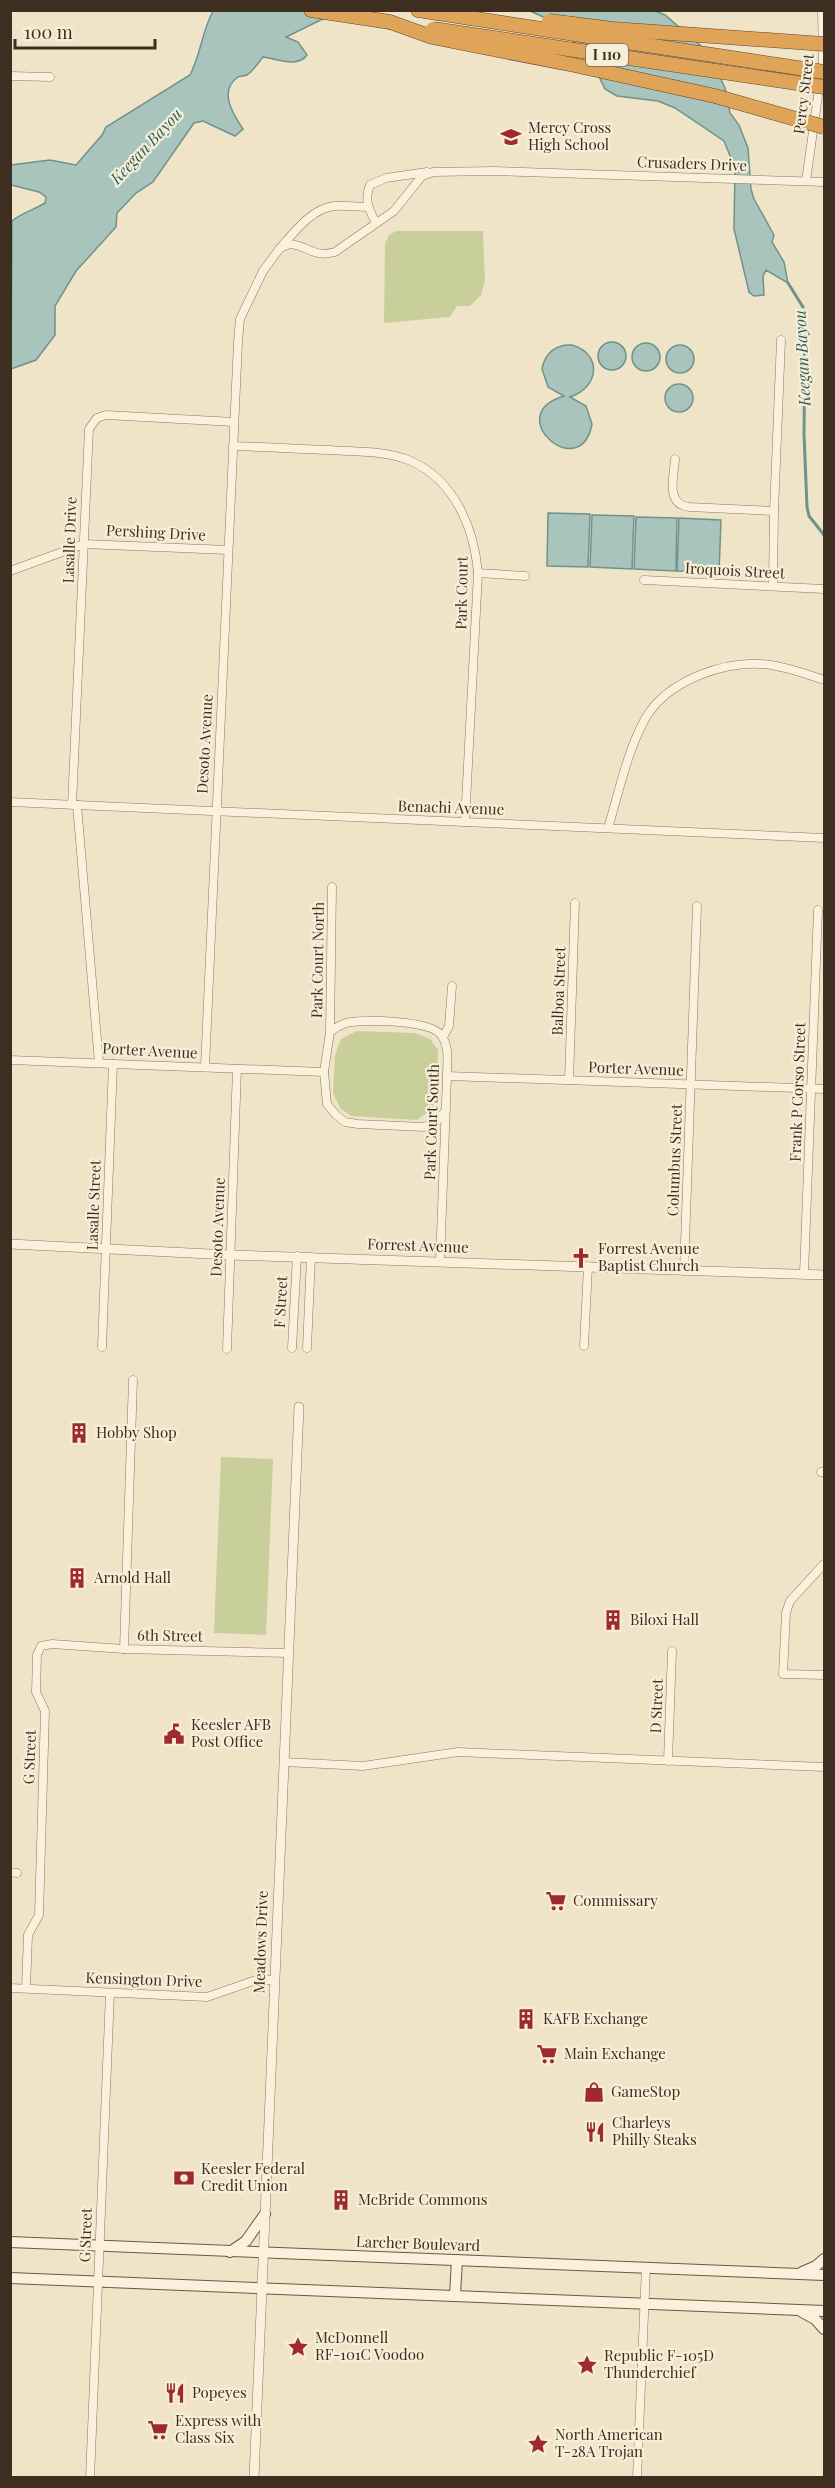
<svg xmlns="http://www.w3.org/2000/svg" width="835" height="2488" font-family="'Playfair Display',serif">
<rect width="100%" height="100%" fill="#f0e4c8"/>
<g fill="#c9cf9b">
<path d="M396 231H483L485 281 481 295 470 306H457L450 317 384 323 385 244 389 235Z"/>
<path d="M357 1031 415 1033 430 1039 438 1050 437 1097 432 1109 417 1120 351 1116 340 1108 333 1093 335 1055 341 1039Z"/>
<path d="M221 1457 273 1459 266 1635 214 1633Z"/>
</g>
<g fill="#a9c4bc" stroke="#6f938a" stroke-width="1.5">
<path d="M213 11H339L286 37 298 42 307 55C298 68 277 59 263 57 259 62 252 72 247 75 244 76 240 76 238 77 218 91 233 114 243 129L235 136 203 121 194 123 153 182 136 193 117 213 116 227 76 271 55 306V335L36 360 11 369 12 221C21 213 34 210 45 203L46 197 39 192 11 185V165L50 160 76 165 102 135 106 127 190 75C201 54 202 31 213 11Z"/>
<path d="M530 11H655L665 15 709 53 725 88 730 113 739 125 748 148 751 189 754 199 774 235 772 242 784 262 788 283 766 270 763 276 764 295 754 296 749 292 734 229 735 168 724 141 675 108 658 101 617 96 605 89 590 58 554 22Z"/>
<circle cx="612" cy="356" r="14"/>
<circle cx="646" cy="357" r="14"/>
<circle cx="680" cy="359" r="14"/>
<path d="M572 345C603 354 599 388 570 397L586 406 592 424C581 485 500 415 564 396L548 387 542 369C545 353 556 344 572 345Z"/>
<circle cx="679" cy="398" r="14"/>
<path d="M548 513 590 514 588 567 547 566Z"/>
<path d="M592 515 634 516 632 569 590 567Z"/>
<path d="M636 517 677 518 676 571 634 569Z"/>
<path d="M679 518 721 520 719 572 677 571Z"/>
</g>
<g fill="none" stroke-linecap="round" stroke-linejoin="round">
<path stroke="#6f938a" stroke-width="3" d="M788 283 803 307 805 332 804 434 807 507 809 516 824 535"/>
<g stroke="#8d765c" stroke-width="9">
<g id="minor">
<path d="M10 76 50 77"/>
<path d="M806 181 823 60 822 10"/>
<path d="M376 223C369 210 364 200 370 185L386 178 427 172"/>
<path d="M282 246C295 231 313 208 334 206 344 205 356 207 367 207"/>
<path d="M233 446C265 447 297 449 329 450 355 452 386 450 411 461 455 481 474 528 478 573L465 822"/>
<path d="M675 459C674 477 665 504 689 507L774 511"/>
<path d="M10 571 84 544 228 550"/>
<path d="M478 573 525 576"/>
<path d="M644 580 824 589"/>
<path d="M773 586 774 511 781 340"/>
<path d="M10 802 824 838"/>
<path d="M72 805 89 429 97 418 106 415 234 422"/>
<path d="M77 805 99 1063"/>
<path d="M608 828C619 792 627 752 645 719 668 679 728 659 771 665 789 668 807 674 824 680"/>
<path d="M332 887 330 1032 324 1072 327 1104 336 1115 345 1122 358 1124 424 1127 437 1121 446 1110"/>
<path d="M330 1032C335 1028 340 1025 346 1023 364 1019 430 1020 441 1035 450 1046 447 1063 447 1076L440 1262"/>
<path d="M443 1037 449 1026 452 986"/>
<path d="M10 1060 324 1072"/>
<path d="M205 1067 238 342 240 319 263 271 280 248 290 244C309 246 313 258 335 252L394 211 422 176 433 172 494 171 824 182"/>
<path d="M447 1076 824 1089"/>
<path d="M569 1080 575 903"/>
<path d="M684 1271 697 906"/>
<path d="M804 1274 818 910"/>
<path d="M584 1346 588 1266"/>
<path d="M102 1347 113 1064"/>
<path d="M292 1348 297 1256"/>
<path d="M307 1348 311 1257"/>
<path d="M227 1349 237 1069"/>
<path d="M821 1472H824"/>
<path d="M824 1564 790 1601 786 1613 783 1674 824 1675"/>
<path d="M124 1649 133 1380"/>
<path d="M668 1761 672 1651"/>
<path d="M284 1762 363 1766 458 1752 824 1767"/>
<path d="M10 1872 17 1873"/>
<path d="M10 1988 207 1997 256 1980H274"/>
<path d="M26 1988 28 1935 39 1915 45 1711 36 1692 37 1655 41 1646 52 1644 124 1649 288 1653"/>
<path d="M90 2478 110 1993"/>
<path d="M637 2478 646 2268"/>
</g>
</g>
<g stroke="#8d765c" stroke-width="10">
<g id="tertiary">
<path d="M10 1244 230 1255 824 1275"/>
<path d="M254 2478 299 1407"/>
</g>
</g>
<g stroke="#6f573f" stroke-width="12">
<g id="secondary">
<path d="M10 2242 824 2275"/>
<path d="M230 2252 246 2241 265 2214"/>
<path d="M802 2272 816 2266 824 2259"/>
<path d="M10 2278 824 2311"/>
<path d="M455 2295 457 2260"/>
<path d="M802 2312 815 2319 824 2329"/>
</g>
</g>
<g stroke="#5b4430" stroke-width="15">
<g id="motorway">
<path d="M311 10 390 22"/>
<path d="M418 10 470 18"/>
</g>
</g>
<use href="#minor" stroke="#faf1dc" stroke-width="8"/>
<use href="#tertiary" stroke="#faf1dc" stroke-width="9"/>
<use href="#secondary" stroke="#faf1dc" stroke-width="10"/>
<use href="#motorway" stroke="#e0a458" stroke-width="14"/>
<g stroke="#5b4430" stroke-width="15" stroke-linecap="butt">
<g id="motorway-bridge">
<path d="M470 18 824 72"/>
<path d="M549 21 613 29 824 44"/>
<path d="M390 22 432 37 574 65 715 96 824 127"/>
<path d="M433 29 824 87"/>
</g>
</g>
<use href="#motorway-bridge" stroke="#e0a458" stroke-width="14"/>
</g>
<defs>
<g id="school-bare" transform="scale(1.62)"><path d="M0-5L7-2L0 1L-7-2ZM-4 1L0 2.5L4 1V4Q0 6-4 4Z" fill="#9e2a2b" stroke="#f7eed8" stroke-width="2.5" paint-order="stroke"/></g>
<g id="church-bare" transform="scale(1.62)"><path d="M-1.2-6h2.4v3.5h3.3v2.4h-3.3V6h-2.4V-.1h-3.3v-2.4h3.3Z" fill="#9e2a2b" stroke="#f7eed8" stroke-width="2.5" paint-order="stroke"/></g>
<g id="building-bare" transform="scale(1.62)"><path d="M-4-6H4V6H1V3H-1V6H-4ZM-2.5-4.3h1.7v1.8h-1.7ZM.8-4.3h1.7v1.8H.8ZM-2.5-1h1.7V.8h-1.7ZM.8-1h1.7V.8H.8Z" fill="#9e2a2b" stroke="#f7eed8" stroke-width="2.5" paint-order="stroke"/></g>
<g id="civic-bare" transform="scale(1.62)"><path d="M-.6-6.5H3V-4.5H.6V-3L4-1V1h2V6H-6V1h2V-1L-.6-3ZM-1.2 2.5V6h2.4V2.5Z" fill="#9e2a2b" stroke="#f7eed8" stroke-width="2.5" paint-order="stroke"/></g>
<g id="supermarket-bare" transform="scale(1.62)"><path d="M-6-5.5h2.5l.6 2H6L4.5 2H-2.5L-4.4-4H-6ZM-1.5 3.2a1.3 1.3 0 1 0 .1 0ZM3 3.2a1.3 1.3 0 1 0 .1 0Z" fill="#9e2a2b" stroke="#f7eed8" stroke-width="2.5" paint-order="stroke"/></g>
<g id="shop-bare" transform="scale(1.62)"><path d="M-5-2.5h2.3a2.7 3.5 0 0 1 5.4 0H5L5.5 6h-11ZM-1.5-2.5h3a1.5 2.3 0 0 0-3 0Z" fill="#9e2a2b" stroke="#f7eed8" stroke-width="2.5" paint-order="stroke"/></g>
<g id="restaurant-bare" transform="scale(1.62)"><path d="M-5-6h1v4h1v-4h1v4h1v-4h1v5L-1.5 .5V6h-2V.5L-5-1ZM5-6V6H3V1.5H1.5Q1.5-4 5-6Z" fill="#9e2a2b" stroke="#f7eed8" stroke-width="2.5" paint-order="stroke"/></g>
<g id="bank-bare" transform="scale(1.62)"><path d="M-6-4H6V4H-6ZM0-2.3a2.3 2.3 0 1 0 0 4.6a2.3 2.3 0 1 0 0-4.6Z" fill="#9e2a2b" stroke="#f7eed8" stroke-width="2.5" paint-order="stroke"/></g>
<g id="sight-bare" transform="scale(1.62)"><path d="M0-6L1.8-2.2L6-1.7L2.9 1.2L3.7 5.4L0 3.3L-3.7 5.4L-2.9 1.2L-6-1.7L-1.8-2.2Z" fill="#9e2a2b" stroke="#f7eed8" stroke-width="2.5" paint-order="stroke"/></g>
</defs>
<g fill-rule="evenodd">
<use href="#school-bare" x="511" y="137"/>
<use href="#church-bare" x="581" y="1258"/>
<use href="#building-bare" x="79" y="1433"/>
<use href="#building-bare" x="77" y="1578"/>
<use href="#building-bare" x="613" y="1620"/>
<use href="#civic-bare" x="174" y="1734"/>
<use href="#supermarket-bare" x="556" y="1901"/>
<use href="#building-bare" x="526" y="2019"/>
<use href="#supermarket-bare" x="547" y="2054"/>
<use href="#shop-bare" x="594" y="2092"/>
<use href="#restaurant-bare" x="595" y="2132"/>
<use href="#bank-bare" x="184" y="2178"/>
<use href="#building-bare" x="341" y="2200"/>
<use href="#sight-bare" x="298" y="2347"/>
<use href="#sight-bare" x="587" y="2365"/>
<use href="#restaurant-bare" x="175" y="2393"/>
<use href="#supermarket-bare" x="158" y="2430"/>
<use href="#sight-bare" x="538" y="2444"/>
</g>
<g text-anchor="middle" stroke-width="4.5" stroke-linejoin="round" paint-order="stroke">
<rect fill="#f7eed8" stroke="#756857" stroke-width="1.5" x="586" y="44" width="42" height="22" rx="4.5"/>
<g font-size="14" font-weight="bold" fill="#3d2e20">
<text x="607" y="60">I 110</text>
</g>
<g font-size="15" fill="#3d2e20" stroke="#f7eed8">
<text transform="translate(804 94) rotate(-83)" y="5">Percy Street</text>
<text transform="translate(692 164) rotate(2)" y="5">Crusaders Drive</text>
<text transform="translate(156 533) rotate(3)" y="5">Pershing Drive</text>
<text transform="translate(70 540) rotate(-88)" y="5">Lasalle Drive</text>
<text transform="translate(735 571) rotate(3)" y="5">Iroquois Street</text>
<text transform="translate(462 593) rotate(-89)" y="5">Park Court</text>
<text transform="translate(205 744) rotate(-87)" y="5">Desoto Avenue</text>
<text transform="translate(451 808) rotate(2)" y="5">Benachi Avenue</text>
<text transform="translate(318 960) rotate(-89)" y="5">Park Court North</text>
<text transform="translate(559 991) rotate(-88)" y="5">Balboa Street</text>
<text transform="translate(150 1051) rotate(3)" y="5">Porter Avenue</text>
<text transform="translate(636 1069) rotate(2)" y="5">Porter Avenue</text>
<text transform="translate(798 1092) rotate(-88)" y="5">Frank P Corso Street</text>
<text transform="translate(432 1122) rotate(-88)" y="5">Park Court South</text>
<text transform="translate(675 1160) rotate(-88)" y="5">Columbus Street</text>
<text transform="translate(94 1205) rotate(-88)" y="5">Lasalle Street</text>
<text transform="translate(218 1227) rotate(-88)" y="5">Desoto Avenue</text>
<text transform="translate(418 1246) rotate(2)" y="5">Forrest Avenue</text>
<text transform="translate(281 1302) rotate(-87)" y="5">F Street</text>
<text transform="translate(170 1636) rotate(1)" y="5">6th Street</text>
<text transform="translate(657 1706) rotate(-88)" y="5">D Street</text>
<text transform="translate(30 1757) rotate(-88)" y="5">G Street</text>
<text transform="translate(261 1942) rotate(-88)" y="5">Meadows Drive</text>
<text transform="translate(144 1980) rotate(2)" y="5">Kensington Drive</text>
<text transform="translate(86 2235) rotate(-88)" y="5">G Street</text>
<text transform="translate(418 2244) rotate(2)" y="5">Larcher Boulevard</text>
</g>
<g font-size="15" fill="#3d2e20" stroke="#f7eed8" text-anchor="start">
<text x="528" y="133">Mercy Cross<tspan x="528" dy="17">High School</tspan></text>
<text x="598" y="1254">Forrest Avenue<tspan x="598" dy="17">Baptist Church</tspan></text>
<text x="96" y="1438">Hobby Shop</text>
<text x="94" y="1583">Arnold Hall</text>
<text x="630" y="1625">Biloxi Hall</text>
<text x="191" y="1730">Keesler AFB<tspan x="191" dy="17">Post Office</tspan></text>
<text x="573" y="1906">Commissary</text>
<text x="543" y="2024">KAFB Exchange</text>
<text x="564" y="2059">Main Exchange</text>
<text x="611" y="2097">GameStop</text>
<text x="612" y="2128">Charleys<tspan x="612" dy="17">Philly Steaks</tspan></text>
<text x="201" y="2174">Keesler Federal<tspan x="201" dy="17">Credit Union</tspan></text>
<text x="358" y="2205">McBride Commons</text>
<text x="315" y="2343">McDonnell<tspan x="315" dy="17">RF-101C Voodoo</tspan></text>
<text x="604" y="2361">Republic F-105D<tspan x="604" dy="17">Thunderchief</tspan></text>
<text x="192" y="2398">Popeyes</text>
<text x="175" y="2426">Express with<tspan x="175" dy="17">Class Six</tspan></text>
<text x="555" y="2440">North American<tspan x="555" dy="17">T-28A Trojan</tspan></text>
</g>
<g font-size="16" font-style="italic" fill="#2f5d5a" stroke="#f7eed8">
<text transform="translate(146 146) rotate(-47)" y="6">Keegan Bayou</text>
<text transform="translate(802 358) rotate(-93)" y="6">Keegan Bayou</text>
</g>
</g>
<rect width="835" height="2488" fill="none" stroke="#3d2e20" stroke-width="24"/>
<path d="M15 39v9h140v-9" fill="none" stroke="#3d2e20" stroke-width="3"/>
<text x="24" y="39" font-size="18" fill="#3d2e20" stroke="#f7eed8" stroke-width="4.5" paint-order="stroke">100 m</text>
</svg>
